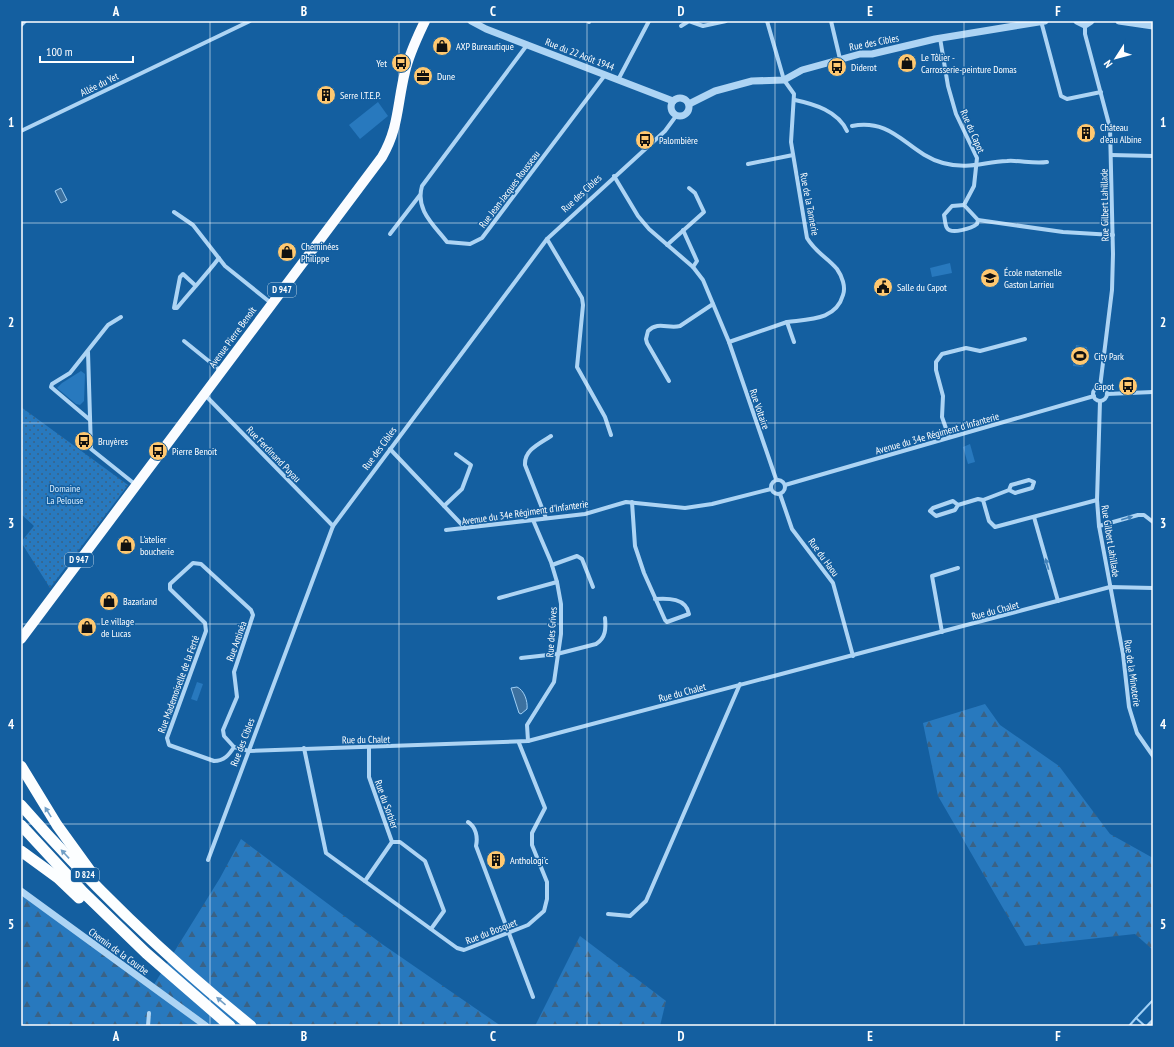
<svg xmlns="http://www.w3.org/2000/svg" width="1174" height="1047" font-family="'PT Sans Narrow',sans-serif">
<defs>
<pattern id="forest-firs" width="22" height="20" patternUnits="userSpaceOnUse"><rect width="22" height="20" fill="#2879be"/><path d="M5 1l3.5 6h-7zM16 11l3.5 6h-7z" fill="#3a6285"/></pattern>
<pattern id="park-dots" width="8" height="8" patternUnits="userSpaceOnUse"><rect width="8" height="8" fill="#2879be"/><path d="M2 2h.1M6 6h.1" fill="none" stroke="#3a6285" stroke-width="1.8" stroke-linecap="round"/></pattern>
</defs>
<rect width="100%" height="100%" fill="#145fa0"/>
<g fill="#2879be">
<path d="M378 102 388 116 360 139 349 125Z"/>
<path d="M950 263 952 273 932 277 930 268Z"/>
<path d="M1076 345 1087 347 1083 367 1073 366Z"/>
<path d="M81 371 85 374 84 401 80 405 76 404 57 388 62 383Z"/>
<path d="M970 444 975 462 968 464 963 447Z"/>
<path d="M197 682 203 684 197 701 191 699Z"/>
</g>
<g fill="url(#forest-firs)">
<path d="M985 704 1000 725 1059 766 1110 834 1153 858V950L1135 934 1025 946 938 796 923 723Z"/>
<path d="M241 839 382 944 501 1026H21V892L153 986 220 878Z"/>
<path d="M580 936 666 1001 660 1026H535Z"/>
</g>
<path fill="url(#park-dots)" d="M21 407 128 485 50 588 21 542 34 526 21 514Z"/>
<g fill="#3d719f" stroke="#a0d0f6">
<path d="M61 188 67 200 61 203 55 191Z"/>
<path d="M517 687C524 690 528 701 527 709L521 714 519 713 511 688Z"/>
</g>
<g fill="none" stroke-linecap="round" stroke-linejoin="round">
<g stroke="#a0d0f6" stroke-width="2">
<path d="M1136 1018 1153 1000"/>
<path d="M1129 1026 1136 1018 1145 1026"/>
</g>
<g stroke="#add4f4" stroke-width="4">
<path d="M767 21 784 80 794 94 791 142 807 238C816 253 827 257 837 269 842 276 846 287 843 295 836 320 810 319 787 322"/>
<path d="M831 21 840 59"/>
<path d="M1041 21 1061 96 1067 99 1101 92"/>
<path d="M589 22V21"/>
<path d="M21 25 25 21"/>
<path d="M1085 25V34L1110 128 1113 254 1112 290 1100 387"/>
<path d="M681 26 689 21 703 26 726 21"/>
<path d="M940 38 948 86 956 114 977 158 974 186 964 205"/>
<path d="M527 45 422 186C415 210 434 225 447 242L470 244 482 238 605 75"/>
<path d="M618 80 649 21"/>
<path d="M795 100C814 104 838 111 847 131"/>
<path d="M852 126C895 118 907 153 943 163 969 170 983 162 1007 161 1020 160 1033 164 1047 162"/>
<path d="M21 131 250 21"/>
<path d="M1111 155 1153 156"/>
<path d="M748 164 793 155"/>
<path d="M614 176 638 216 649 229 693 267 703 280 729 342 776 479"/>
<path d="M964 205 978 220 977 224C972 228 951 235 947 228 945 225 945 219 944 215L952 206Z"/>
<path d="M174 212 193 225 225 266 271 303"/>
<path d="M978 220 1063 232 1113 235"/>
<path d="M683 230 697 261 693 267"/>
<path d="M390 234 420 195"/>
<path d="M547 239 582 298 583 305 577 367 605 417 611 435"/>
<path d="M667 245 704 212 695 193 689 188"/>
<path d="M196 286 183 274 180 277 174 308H177C191 291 206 275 219 258"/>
<path d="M184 341 221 371"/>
<path d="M729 342 787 322 794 342"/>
<path d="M88 352 91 449 136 485"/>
<path d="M669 381 647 343 646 339 648 331C658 321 668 329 680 326L713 304"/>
<circle cx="1100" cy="394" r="7"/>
<path d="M1107 394 1153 392"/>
<path d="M205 395 333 526"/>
<path d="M1100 401 1097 500 1099 526 1123 654 1129 707 1137 733 1153 756"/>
<path d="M90 420 51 387 52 384 70 373 108 325 121 317"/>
<path d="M949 437 942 417 943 396 936 370V362L942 354 966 348 980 351 1025 339"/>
<path d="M390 449 465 528"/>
<circle cx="778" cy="487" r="7"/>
<path d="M785 485 1094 396"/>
<path d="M1009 490 1015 493 1032 488 1034 482 1029 480 1011 485 1009 490 983 500 989 521 995 527 1097 500"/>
<path d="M780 494 792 529 833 583 853 656"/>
<path d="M632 502 635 546 644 573 665 620 667 622 689 614C686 598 668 598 655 599"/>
<path d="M958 505 953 501 933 508 930 511 936 516 955 510 958 505 978 499 983 500"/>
<path d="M444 506 462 489 471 465 456 454"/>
<path d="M1034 517 1058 601"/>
<path d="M546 518 525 465C524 450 539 444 551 436"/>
<path d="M1099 526 1138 515H1144L1153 522"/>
<path d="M446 530 585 514 626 502 685 508 712 504 771 489"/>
<path d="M552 565 577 556 582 559 593 587"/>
<path d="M499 598 557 582"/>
<path d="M942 632 932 576 958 568"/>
<path d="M521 658 557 654 596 644C606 638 606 628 605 618"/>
<path d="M528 741 527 725 554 682 561 634V604L557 582 551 562 533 520"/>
<path d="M234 747 224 736 223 730 237 697 234 672 253 615 251 610 201 564 193 563 170 584V589L205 623 206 631 167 738 169 745 214 761C224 761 229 755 234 747L249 751 528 741 1110 587 1153 588"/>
<path d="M304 748 326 853 457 948 464 950 528 925 544 911 547 899V882L532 845V833L545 808 519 743"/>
<path d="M468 822C476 827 478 837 476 846L533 997"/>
<path d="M392 842H400L425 861 444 911 431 929"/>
<path d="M208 860 333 526 547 239 665 131 676 116"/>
<path d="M365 881 392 842 369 777V747"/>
<path d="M608 914 630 916 646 901 740 684"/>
<path d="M148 1026 149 1013"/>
</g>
<g stroke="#add4f4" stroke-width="7">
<path d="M471 21 486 29 673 101"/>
<path d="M1077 21 1085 25 1091 21"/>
<path d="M1119 21 1153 26"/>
<circle cx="680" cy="107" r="9"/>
<path d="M689 104 715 91 752 81 784 80 802 70 860 54H872L935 39 1045 21"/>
<path d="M21 891 206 1026"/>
<path d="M1150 1026 1153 1023"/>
</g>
<path stroke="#fafcff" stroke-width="10" d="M21 639 382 157C399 128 397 104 405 72 409 54 417 38 425 21"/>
<g stroke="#fcfeff" stroke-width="11">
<path d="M21 766 57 825 91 872"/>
<path d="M21 805C91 885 168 959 251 1026"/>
<path d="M21 825 83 892 146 953 230 1026"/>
<path d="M21 851 58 878 79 898"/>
</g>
</g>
<defs><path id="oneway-solid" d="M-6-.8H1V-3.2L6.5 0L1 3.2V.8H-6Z"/></defs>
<g fill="#4282b9">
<use href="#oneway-solid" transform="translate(1127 518) rotate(-16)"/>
<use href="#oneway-solid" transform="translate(1047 564) rotate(-106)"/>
</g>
<g fill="#719fc6">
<use href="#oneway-solid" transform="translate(48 812) rotate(-122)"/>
<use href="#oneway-solid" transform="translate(65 854) rotate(-133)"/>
<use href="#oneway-solid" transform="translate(221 1001) rotate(-140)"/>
</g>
<path fill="none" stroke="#fff" stroke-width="1" stroke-opacity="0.55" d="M210 21V1026M399 21V1026M587 21V1026M775 21V1026M964 21V1026M21 223H1153M21 423H1153M21 624H1153M21 824H1153"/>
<defs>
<g id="shop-disc" transform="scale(1)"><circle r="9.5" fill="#ffc870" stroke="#145fa0"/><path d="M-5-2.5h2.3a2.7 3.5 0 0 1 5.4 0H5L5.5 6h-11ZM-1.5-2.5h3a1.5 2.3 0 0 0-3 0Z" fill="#111"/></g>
<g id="bus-disc" transform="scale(1)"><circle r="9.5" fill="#ffc870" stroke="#145fa0"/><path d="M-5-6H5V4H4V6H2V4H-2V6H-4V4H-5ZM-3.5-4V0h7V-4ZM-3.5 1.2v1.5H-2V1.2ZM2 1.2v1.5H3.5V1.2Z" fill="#111"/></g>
<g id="office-disc" transform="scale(1)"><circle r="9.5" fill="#ffc870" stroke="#145fa0"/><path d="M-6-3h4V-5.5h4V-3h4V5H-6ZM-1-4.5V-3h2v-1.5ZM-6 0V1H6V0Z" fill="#111"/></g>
<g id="building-disc" transform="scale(1)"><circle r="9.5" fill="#ffc870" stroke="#145fa0"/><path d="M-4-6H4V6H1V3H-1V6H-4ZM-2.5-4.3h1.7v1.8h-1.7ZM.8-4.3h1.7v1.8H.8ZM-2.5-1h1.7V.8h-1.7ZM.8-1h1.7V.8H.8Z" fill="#111"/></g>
<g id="school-disc" transform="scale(1)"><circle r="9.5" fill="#ffc870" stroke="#145fa0"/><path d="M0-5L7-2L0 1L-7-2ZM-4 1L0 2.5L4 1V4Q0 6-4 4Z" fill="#111"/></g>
<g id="civic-disc" transform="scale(1)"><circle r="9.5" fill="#ffc870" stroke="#145fa0"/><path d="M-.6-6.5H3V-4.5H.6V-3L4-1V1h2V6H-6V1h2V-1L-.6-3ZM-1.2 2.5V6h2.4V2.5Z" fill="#111"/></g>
<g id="stadium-disc" transform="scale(1)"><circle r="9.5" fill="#ffc870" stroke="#145fa0"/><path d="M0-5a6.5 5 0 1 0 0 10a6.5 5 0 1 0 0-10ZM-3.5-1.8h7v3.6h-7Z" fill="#111"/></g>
</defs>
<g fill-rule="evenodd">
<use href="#shop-disc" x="442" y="46"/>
<use href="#bus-disc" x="401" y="63"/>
<use href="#shop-disc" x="907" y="63"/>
<use href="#bus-disc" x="837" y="67"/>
<use href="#office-disc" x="423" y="76"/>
<use href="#building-disc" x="326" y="95"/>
<use href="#building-disc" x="1086" y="133"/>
<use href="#bus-disc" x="645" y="140"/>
<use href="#shop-disc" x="287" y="252"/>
<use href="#school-disc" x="990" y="278"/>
<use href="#civic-disc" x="883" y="287"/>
<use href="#stadium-disc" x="1080" y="356"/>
<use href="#bus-disc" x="1128" y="386"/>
<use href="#bus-disc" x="84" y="441"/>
<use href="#bus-disc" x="158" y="451"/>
<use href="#shop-disc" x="126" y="545"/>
<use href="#shop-disc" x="109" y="601"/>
<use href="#shop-disc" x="87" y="627"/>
<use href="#building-disc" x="496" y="860"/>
</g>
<g text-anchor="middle" stroke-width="3" stroke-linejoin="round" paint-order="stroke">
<g fill="#145fa0" stroke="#b8cfe2" stroke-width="1">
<rect x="268" y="283" width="28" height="14" rx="3"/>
<rect x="65" y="553" width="28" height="14" rx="3"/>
<rect x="71" y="868" width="28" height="14" rx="3"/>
</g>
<g font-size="9" font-weight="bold" fill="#fff">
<text x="282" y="293">D 947</text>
<text x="79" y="563">D 947</text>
<text x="85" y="878">D 824</text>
</g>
<g font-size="10" fill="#fff" stroke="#145fa0">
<text transform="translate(874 42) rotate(-11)" y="4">Rue des Cibles</text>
<text transform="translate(580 54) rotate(21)" y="4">Rue du 22 Août 1944</text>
<text transform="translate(99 84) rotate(-26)" y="4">Allée du Yet</text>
<text transform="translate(973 131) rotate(66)" y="4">Rue du Capot</text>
<text transform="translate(509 189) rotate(-53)" y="4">Rue Jean-Jacques Rousseau</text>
<text transform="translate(581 193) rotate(-43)" y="4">Rue des Cibles</text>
<text transform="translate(810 204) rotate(79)" y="4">Rue de la Tannerie</text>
<text transform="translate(1104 205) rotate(-91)" y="4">Rue Gilbert Lahillade</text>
<text transform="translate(232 337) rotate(-54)" y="4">Avenue Pierre Benoît</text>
<text transform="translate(760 409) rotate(71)" y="4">Rue Voltaire</text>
<text transform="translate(937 433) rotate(-16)" y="4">Avenue du 34e Régiment d'Infanterie</text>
<text transform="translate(379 448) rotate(-54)" y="4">Rue des Cibles</text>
<text transform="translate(274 454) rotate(46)" y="4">Rue Ferdinand Puyau</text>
<text transform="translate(525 512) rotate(-8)" y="4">Avenue du 34e Régiment d'Infanterie</text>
<text transform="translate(1111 541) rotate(81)" y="4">Rue Gilbert Lahillade</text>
<text transform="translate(824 557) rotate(54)" y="4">Rue du Haou</text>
<text transform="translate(995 610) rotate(-15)" y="4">Rue du Chalet</text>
<text transform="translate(551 632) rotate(-86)" y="4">Rue des Grives</text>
<text transform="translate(236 641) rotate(-70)" y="4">Rue Antinéa</text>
<text transform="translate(1133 673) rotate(82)" y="4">Rue de la Minoterie</text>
<text transform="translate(178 684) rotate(-70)" y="4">Rue Mademoiselle de la Ferté</text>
<text transform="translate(682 692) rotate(-15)" y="4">Rue du Chalet</text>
<text transform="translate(366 739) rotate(-1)" y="4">Rue du Chalet</text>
<text transform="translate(242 742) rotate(-69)" y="4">Rue des Cibles</text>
<text transform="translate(387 804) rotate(70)" y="4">Rue du Sorbier</text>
<text transform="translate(491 931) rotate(-21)" y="4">Rue du Bosquet</text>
<text transform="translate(119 951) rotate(36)" y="4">Chemin de la Courbe</text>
</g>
<g font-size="10" fill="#fff" stroke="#145fa0" text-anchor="start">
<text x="456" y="50">AXP Bureautique</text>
<text x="921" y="61">Le Tôlier -<tspan x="921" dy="12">Carrosserie-peinture Domas</tspan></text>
<text x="387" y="67" text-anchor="end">Yet</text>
<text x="851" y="71">Diderot</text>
<text x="437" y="80">Dune</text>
<text x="340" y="99">Serre I.T.E.P.</text>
<text x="1100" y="131">Château<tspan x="1100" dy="12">d'eau Albine</tspan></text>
<text x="659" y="144">Palombière</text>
<text x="301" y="250">Cheminées<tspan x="301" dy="12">Philippe</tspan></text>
<text x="1004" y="276">École maternelle<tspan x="1004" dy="12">Gaston Larrieu</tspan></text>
<text x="897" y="291">Salle du Capot</text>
<text x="1094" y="360">City Park</text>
<text x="1114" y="390" text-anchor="end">Capot</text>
<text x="98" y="445">Bruyères</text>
<text x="172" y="455">Pierre Benoit</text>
<text x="140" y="543">L'atelier<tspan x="140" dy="12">boucherie</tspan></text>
<text x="123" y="605">Bazarland</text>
<text x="101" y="625">Le village<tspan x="101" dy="12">de Lucas</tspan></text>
<text x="510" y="864">Anthologi'c</text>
</g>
<g font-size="10" fill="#d6ecfd" stroke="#145fa0">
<text x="65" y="492">Domaine<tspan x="65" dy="12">La Pelouse</tspan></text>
</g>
</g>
<rect width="1174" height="1047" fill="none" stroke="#145fa0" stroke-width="44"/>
<g transform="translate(1116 58) rotate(234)" stroke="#145fa0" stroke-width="3" paint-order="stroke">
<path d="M0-3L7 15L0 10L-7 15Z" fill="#ffffff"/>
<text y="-6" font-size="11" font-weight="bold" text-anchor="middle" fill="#ffffff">N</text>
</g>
<path d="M40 56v6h93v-6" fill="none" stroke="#ffffff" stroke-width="2"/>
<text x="46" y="56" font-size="12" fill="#ffffff" stroke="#145fa0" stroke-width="3" paint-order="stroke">100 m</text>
<rect x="22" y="22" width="1130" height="1003" fill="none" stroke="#fff" stroke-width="1.5"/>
<g font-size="13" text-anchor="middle" font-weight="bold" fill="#fff">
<text x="116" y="16">A</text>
<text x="304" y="16">B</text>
<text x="493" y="16">C</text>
<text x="681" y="16">D</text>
<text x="870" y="16">E</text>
<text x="1058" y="16">F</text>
<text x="11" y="127">1</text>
<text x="1163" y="127">1</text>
<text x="11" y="327">2</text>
<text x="1163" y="327">2</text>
<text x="11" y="528">3</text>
<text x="1163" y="528">3</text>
<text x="11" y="729">4</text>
<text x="1163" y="729">4</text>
<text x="11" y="929">5</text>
<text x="1163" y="929">5</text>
<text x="116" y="1041">A</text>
<text x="304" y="1041">B</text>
<text x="493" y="1041">C</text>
<text x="681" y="1041">D</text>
<text x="870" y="1041">E</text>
<text x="1058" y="1041">F</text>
</g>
</svg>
